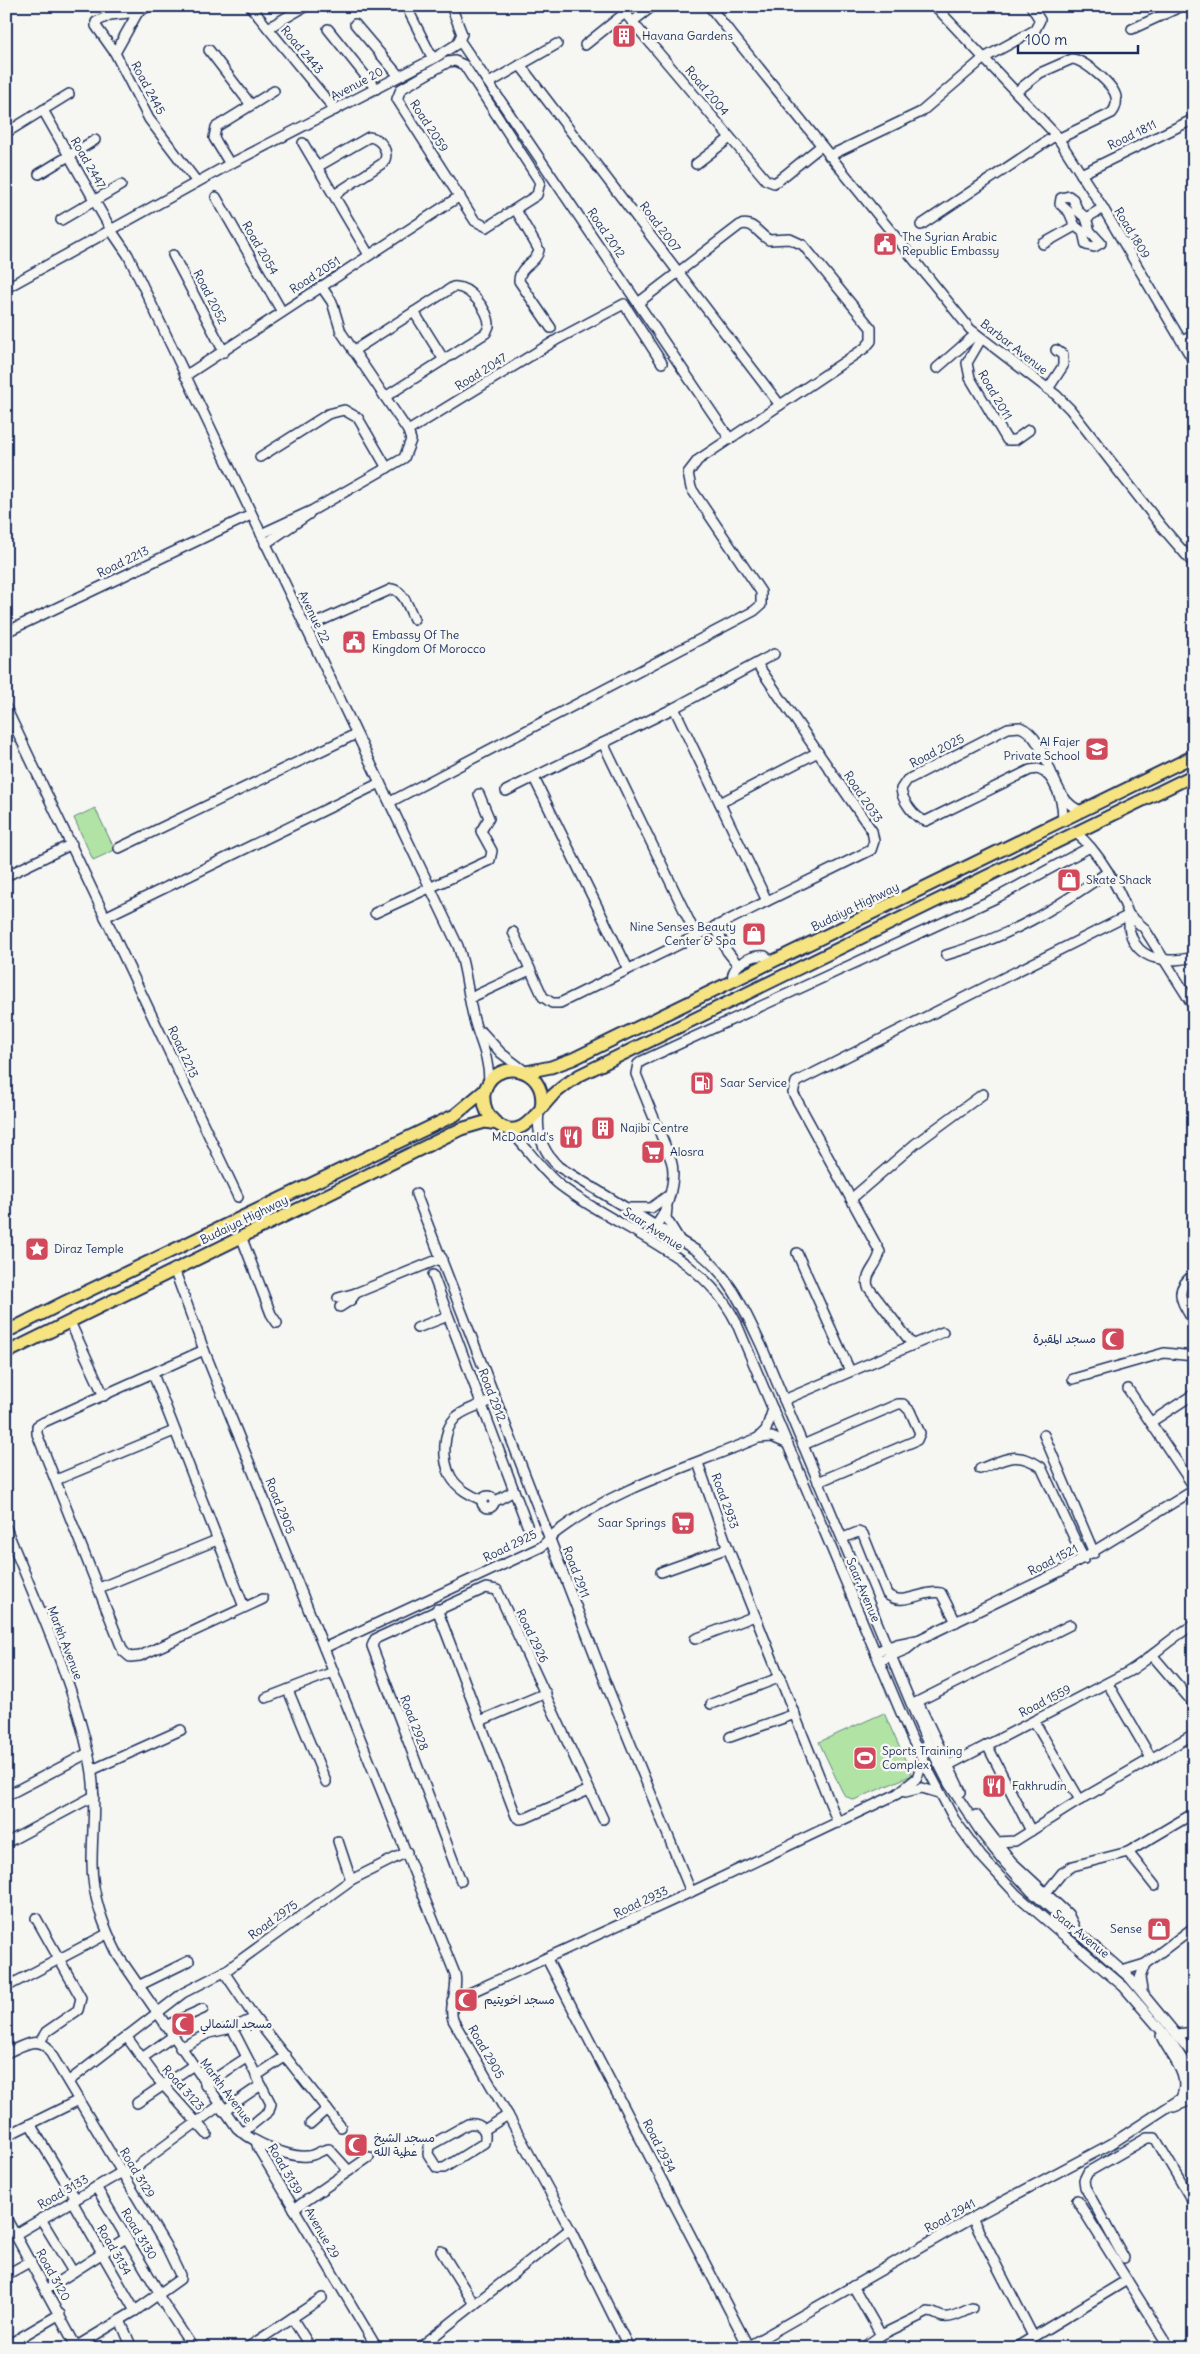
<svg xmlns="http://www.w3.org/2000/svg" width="1200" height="2354" font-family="Delius,'Playpen Sans Arabic',sans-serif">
<rect width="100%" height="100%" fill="#f6f6f2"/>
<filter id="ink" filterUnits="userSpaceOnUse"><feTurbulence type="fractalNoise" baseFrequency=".02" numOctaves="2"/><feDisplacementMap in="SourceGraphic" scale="10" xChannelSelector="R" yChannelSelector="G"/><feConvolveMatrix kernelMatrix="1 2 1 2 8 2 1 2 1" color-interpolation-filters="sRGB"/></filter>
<g filter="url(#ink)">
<g fill="#b0e3a4" stroke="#668981">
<path d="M95 808 115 850 93 860 74 818Z"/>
<path d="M884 1713 912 1775 854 1800 845 1796 842 1791 819 1742Z"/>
</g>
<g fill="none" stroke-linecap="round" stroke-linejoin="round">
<g stroke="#1b2f5e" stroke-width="12">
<g id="minor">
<path d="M250 6 335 110"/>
<path d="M406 6 433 59"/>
<path d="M619 6 766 180 774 183 779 180 821 146"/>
<path d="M709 6 970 329 1056 395 1070 409 1162 527 1194 564"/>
<path d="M935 6 1056 135 1103 208 1194 362"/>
<path d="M138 12 149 6"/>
<path d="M632 22 653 6"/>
<path d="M355 24 399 76"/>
<path d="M268 28 306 6"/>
<path d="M328 29 376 89"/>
<path d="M1132 29 1182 6"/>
<path d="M460 41 730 439"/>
<path d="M585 45 625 13"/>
<path d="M209 50 251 105"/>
<path d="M115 53 138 12 110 15 96 22V26L115 53 149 119 197 182"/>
<path d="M455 61 464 65 540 182 537 195 487 227 475 221 397 99 401 89 448 62Z"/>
<path d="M520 65 780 405"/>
<path d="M489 83 557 44"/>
<path d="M1016 92 1040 73 1072 59C1084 60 1114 85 1116 97 1117 103 1116 108 1112 113L1058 139"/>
<path d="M43 110 113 233 128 255 458 946C466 968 467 989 472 1011 477 1038 489 1052 489 1082"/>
<path d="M9 131 69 94"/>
<path d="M303 143 369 255"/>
<path d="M829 156 921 112 984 58 1035 30 1040 20 1031 6"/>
<path d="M230 164 214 138 216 127 274 91"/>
<path d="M696 164 730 138"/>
<path d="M317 167 369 137C381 138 391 153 383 163L334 195"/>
<path d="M39 174 95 140"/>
<path d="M1081 174 1194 119"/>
<path d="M1069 196 1073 199 1078 211 1086 218 1090 231 1101 243 1094 247 1086 245 1083 232 1075 226 1069 212 1060 204 1061 198Z"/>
<path d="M216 197 282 312"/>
<path d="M516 210 539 250C537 264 519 265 519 281L551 328"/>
<path d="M1086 218 1103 208"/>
<path d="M61 220 121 185"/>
<path d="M921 225 1056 135"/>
<path d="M1043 244 1075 226"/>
<path d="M173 255 224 352"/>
<path d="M321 286 332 302 341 332 408 431"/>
<path d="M6 288 230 164 433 59 457 44 462 34 451 6"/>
<path d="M414 312 444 360"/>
<path d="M981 339 967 363 970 378 1007 440H1015L1029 430"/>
<path d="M1182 341 1194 335"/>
<path d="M353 351 453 287C469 285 490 311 489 326L486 333 385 397"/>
<path d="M937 368 976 334"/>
<path d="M185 376 460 196"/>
<path d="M1048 389 1063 366V355L1056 350"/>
<path d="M260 457 328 414 344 410 358 418 387 468"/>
<path d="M261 534 313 510 404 458 411 440 408 431 558 339 624 304 662 363"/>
<path d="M265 544 309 514"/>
<path d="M305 628 392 589C404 591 409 609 414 619"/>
<path d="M6 632 251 515"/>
<path d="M6 708 238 1197"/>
<path d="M674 708 767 901"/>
<path d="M603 743 696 935"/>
<path d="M534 778 628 969"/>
<path d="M506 791 674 708 774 654"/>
<path d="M390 802 754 611 761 605V592L691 488 688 473 698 460 865 348 871 341V328L803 245 790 239 769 240C758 234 754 221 740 225L638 303"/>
<path d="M720 803 818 752"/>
<path d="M1062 821C1065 805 1055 774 1038 769L1030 770 926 821C915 819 902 800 901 789L907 780 1008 728 1020 727C1051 739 1049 802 1082 811"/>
<path d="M1076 833C1098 850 1119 888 1128 913 1130 919 1128 926 1130 932 1138 962 1168 963 1194 957"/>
<path d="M119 848 356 734"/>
<path d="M6 876 72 844"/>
<path d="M375 913 490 860 492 851 481 831 489 818 479 794"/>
<path d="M105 917 380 783"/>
<path d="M715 926 727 951 738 965"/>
<path d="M513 932 543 997 552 1003H560L871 850 874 841 872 831 757 664"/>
<path d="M946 955C1011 936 1053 910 1108 872"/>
<path d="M733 981C729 966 751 954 765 956L773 962"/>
<path d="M470 998 530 970"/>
<path d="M482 1032 501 1053 526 1072"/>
<path d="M539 1113C536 1135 543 1152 559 1167L697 1251C730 1275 745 1311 762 1347L925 1737 949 1784 982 1834 1006 1864 1031 1891 1129 1977 1194 2056"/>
<path d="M507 1128C527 1146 540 1170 561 1186 619 1230 702 1253 736 1322L912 1739 954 1819 981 1856 1017 1895 1124 1987 1172 2043 1194 2078"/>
<path d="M416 1194 605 1681 691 1892"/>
<path d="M851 1199 915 1144 983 1094"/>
<path d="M628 1208H651L666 1197"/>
<path d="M667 1208 666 1218 679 1239"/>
<path d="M651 1229C667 1219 677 1177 671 1160L636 1074 638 1064 642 1061 996 898 1090 847"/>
<path d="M241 1236 271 1314 277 1323"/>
<path d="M797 1253 850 1371"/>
<path d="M174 1269 204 1350 455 1974C459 1991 448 2004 453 2020L508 2115 570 2229 629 2348"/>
<path d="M1194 1274C1171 1292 1183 1302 1194 1323"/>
<path d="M433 1275 527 1525"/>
<path d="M338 1298 356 1293 442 1258"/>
<path d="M340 1307 351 1300 356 1293"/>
<path d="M70 1322 104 1396"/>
<path d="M417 1328 448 1316"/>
<path d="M913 1345 868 1287C864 1273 878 1266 880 1252L793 1093 796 1082 1129 915 1144 928 1194 1007"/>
<path d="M204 1350 44 1422 37 1426V1434L123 1651 130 1657 140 1656 263 1599"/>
<path d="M153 1374 244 1607"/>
<path d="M1073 1379 1164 1353 1194 1356"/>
<path d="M1128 1389 1194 1487"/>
<path d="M784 1400 943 1332"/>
<path d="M1151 1422 1194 1394"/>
<path d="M1044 1435 1094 1553"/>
<path d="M758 1438 766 1430 773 1409"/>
<path d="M803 1445 898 1404H903L910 1411 920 1433 917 1440 818 1482"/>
<path d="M698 1463 728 1548 838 1823"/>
<path d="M980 1469C1005 1459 1017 1450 1041 1467L1084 1559"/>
<path d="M56 1480 174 1431"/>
<circle cx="488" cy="1502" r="6"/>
<path d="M482 1500C471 1496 457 1488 451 1477 442 1460 442 1431 456 1417 466 1408 484 1404 496 1399"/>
<path d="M494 1502 514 1491"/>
<path d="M6 1528C37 1604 73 1680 90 1761 97 1794 92 1829 92 1863 92 1897 104 1927 119 1957L237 2128C251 2141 288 2158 307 2156 315 2156 322 2149 329 2149L349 2171"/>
<path d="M843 1538 858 1532 863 1534 887 1594C902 1608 924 1589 941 1593L956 1622"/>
<path d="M661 1572 728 1548"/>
<path d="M99 1588 217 1540"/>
<path d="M437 1609 516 1816 520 1819 526 1818 589 1790"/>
<path d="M695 1639 755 1616"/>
<path d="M324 1648 541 1547C547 1542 552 1535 558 1531 616 1487 692 1466 758 1438L772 1437 788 1444"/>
<path d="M875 1652 897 1644 917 1640"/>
<path d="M1153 1656 1194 1704"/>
<path d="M879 1661 907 1649 918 1640 1063 1570 1194 1490"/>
<path d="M1108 1684 1151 1758"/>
<path d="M288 1690 326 1782"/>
<path d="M266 1698 333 1672"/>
<path d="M918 1702 961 1792"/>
<path d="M915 1703 1070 1625"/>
<path d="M711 1704 781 1677"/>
<path d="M480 1721 546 1693"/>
<path d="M1034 1721 1080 1800"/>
<path d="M730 1737 795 1714"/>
<path d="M987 1745 1031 1831"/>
<path d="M947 1766 1128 1672C1152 1658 1169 1638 1194 1625"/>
<path d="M92 1770 181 1730"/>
<path d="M905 1792 922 1788 939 1793"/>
<path d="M6 1796 88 1753"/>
<path d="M976 1815 1011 1861 1068 1914 1074 1926"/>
<path d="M338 1841 351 1880"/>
<path d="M996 1842 1015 1841 1080 1800 1194 1734"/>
<path d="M6 1843 94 1796"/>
<path d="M1128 1852 1155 1886"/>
<path d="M461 1881 372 1646 375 1639 486 1588 497 1590 603 1819"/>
<path d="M1045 1894 1062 1873 1073 1866 1128 1852 1194 1813"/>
<path d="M36 1918 81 1998 78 2010 46 2032 40 2042"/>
<path d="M547 1959 748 2346"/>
<path d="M1122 1971 1145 1964 1194 1927"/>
<path d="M224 1972 255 2018 341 2127"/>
<path d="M138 1986 189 1961"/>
<path d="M6 1987 107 1934"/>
<path d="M1142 1990 1140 1978 1145 1964"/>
<path d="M452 2001 691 1892 897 1794 917 1778 922 1762"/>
<path d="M165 2026 203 2009"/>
<path d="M232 2028 271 2104 269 2111 242 2133"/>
<path d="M1177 2034 1194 2032"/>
<path d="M126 2036 155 2076 207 2134"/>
<path d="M1161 2036C1170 2056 1192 2075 1181 2098"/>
<path d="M180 2048 209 2033 232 2028 255 2018"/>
<path d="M6 2053C19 2048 35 2036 47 2047L166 2246 180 2275V2279L135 2311 77 2346"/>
<path d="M142 2058 172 2037"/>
<path d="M256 2076 286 2056"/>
<path d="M69 2081 183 1993 224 1972 351 1880 407 1852"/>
<path d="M205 2085 246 2058"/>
<path d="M137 2103 192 2066"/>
<path d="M1174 2107 1194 2099"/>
<path d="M223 2111 261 2085"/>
<path d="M30 2124 76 2199"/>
<path d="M310 2124 327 2109"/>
<path d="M468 2124C481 2122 488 2131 484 2143L444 2168H437L428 2154 429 2146Z"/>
<path d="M484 2130 508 2115"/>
<path d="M6 2136 79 2100"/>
<path d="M256 2141 258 2148 377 2348"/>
<path d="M125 2175 219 2106"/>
<path d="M96 2187 160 2294"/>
<path d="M72 2201 135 2311"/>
<path d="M294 2209 369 2157"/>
<path d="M6 2218 77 2348"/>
<path d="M972 2218 1033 2336"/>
<path d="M41 2219 73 2272"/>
<path d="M16 2234 122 2172"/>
<path d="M441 2251 474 2304"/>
<path d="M1124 2258 1085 2187 1084 2180 1088 2172 1147 2138H1155L1194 2204"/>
<path d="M6 2275 31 2261"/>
<path d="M1127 2280 1166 2342"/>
<path d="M853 2286 881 2335"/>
<path d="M47 2289 126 2238"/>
<path d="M158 2295 193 2348"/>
<path d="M292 2318 311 2348"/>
<path d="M120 2320 132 2348"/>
<path d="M6 2346 60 2314"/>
<path d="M247 2348 322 2298"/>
<path d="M419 2348 570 2229"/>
<path d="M745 2348 972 2218 1111 2144 1194 2090"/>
<path d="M863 2348 881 2335 928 2312C935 2312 937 2316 943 2317 952 2319 964 2311 972 2308"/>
<path d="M1015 2348 1127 2280 1077 2200"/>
</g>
</g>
<g stroke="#1b2f5e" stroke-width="15">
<g id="major">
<path d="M526 1072 551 1067 573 1059 1194 756"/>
<path d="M541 1108C549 1065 491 1056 484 1094 483 1105 487 1115 495 1122 521 1144 537 1111 552 1096 561 1088 570 1081 580 1075L1194 775"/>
<path d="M6 1332 65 1302 455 1115 485 1090"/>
<path d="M6 1353 461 1129 485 1122 498 1124"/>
</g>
</g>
<use href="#minor" stroke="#f6f6f2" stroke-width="9"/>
<use href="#major" stroke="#f6e381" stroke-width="11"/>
</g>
</g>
<defs>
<g id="building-square" transform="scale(1.25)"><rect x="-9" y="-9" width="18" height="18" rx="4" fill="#d1495b" stroke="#f6f6f2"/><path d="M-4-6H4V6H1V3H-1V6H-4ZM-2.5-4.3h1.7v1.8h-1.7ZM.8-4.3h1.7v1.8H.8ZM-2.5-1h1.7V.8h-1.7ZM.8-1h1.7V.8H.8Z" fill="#fff"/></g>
<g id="civic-square" transform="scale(1.25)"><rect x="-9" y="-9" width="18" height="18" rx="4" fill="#d1495b" stroke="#f6f6f2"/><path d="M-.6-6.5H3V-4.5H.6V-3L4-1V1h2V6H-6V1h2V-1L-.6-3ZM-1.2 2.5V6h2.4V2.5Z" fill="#fff"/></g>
<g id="school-square" transform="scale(1.25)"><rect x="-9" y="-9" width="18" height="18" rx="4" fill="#d1495b" stroke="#f6f6f2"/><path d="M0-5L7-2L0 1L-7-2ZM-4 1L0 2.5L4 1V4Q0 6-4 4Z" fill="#fff"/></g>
<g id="shop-square" transform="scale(1.25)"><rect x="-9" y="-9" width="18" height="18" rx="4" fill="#d1495b" stroke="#f6f6f2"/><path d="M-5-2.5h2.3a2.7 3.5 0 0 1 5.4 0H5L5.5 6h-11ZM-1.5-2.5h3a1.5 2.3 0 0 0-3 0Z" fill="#fff"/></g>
<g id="fuel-square" transform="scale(1.25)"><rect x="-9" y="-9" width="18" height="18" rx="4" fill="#d1495b" stroke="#f6f6f2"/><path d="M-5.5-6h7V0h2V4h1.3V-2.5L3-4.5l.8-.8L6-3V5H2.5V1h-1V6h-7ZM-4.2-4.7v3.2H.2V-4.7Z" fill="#fff"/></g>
<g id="restaurant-square" transform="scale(1.25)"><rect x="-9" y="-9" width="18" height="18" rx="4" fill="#d1495b" stroke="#f6f6f2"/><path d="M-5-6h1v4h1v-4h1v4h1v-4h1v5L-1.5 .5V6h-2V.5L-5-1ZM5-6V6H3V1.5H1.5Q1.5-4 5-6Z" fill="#fff"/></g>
<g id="supermarket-square" transform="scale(1.25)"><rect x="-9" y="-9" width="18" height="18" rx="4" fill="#d1495b" stroke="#f6f6f2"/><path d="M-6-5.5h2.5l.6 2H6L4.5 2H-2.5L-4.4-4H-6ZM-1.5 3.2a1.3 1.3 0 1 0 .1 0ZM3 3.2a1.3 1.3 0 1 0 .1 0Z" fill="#fff"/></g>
<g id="sight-square" transform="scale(1.25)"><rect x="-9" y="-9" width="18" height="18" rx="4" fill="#d1495b" stroke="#f6f6f2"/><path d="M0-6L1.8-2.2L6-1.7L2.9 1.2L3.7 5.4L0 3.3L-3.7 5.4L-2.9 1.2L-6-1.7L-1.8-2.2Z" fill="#fff"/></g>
<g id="mosque-square" transform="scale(1.25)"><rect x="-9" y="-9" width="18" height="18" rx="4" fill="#d1495b" stroke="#f6f6f2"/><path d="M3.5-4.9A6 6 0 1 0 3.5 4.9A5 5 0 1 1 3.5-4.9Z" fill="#fff"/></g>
<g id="stadium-square" transform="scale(1.25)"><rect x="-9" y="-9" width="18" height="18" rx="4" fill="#d1495b" stroke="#f6f6f2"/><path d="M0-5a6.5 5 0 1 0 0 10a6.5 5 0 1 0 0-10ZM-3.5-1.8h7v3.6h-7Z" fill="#fff"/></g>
</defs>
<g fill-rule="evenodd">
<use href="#building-square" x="624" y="36"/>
<use href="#civic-square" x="885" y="244"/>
<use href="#civic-square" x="354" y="642"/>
<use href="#school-square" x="1097" y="749"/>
<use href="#shop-square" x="1069" y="880"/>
<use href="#shop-square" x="754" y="934"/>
<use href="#fuel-square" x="702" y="1083"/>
<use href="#building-square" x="603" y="1128"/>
<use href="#restaurant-square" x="571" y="1137"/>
<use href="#supermarket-square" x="653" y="1152"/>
<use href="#sight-square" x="37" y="1249"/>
<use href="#mosque-square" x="1113" y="1339"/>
<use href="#supermarket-square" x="683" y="1523"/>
<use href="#stadium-square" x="865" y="1758"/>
<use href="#restaurant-square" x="994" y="1786"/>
<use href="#shop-square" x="1159" y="1929"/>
<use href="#mosque-square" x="466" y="2000"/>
<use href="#mosque-square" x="183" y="2024"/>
<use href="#mosque-square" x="356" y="2145"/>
</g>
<g text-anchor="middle" stroke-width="5" stroke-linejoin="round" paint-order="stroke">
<g font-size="12" fill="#1b2f5e" stroke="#f6f6f2" text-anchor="start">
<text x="642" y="40">Havana Gardens</text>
<text x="902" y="241">The Syrian Arabic<tspan x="902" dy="14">Republic Embassy</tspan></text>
<text x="372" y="639">Embassy Of The<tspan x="372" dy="14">Kingdom Of Morocco</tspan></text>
<text x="1080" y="746" text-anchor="end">Al Fajer<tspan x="1080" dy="14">Private School</tspan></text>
<text x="1086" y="884">Skate Shack</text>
<text x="736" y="931" text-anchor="end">Nine Senses Beauty<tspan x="736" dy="14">Center &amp; Spa</tspan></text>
<text x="720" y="1087">Saar Service</text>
<text x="620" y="1132">Najibi Centre</text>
<text x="554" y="1141" text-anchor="end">McDonald's</text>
<text x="670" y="1156">Alosra</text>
<text x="54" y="1253">Diraz Temple</text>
<text x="1096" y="1343" text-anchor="end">مسجد المقبرة</text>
<text x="666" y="1527" text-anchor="end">Saar Springs</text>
<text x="882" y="1755">Sports Training<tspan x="882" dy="14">Complex</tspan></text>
<text x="1012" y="1790">Fakhrudin</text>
<text x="1142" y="1933" text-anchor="end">Sense</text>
<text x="484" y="2004">مسجد اخويتيم</text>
<text x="200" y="2028">مسجد الشمالي</text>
<text x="374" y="2142">مسجد الشيخ<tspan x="374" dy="14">عطية الله</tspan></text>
</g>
<g font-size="12" fill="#1b2f5e" stroke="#f6f6f2">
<text transform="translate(302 50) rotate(50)" y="4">Road 2443</text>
<text transform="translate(357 84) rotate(-28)" y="4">Avenue 20</text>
<text transform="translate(148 88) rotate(62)" y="4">Road 2445</text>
<text transform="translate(707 91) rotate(50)" y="4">Road 2004</text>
<text transform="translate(429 126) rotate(57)" y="4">Road 2059</text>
<text transform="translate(1132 135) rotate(-26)" y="4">Road 1811</text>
<text transform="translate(88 163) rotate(60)" y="4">Road 2447</text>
<text transform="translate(660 227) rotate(53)" y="4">Road 2007</text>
<text transform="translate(606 233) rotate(56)" y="4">Road 2012</text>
<text transform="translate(1132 233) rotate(59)" y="4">Road 1809</text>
<text transform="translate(260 248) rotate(60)" y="4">Road 2054</text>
<text transform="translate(315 275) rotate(-33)" y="4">Road 2051</text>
<text transform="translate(210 297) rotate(63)" y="4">Road 2052</text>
<text transform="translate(1014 347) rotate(38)" y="4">Barbar Avenue</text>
<text transform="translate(481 372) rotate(-32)" y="4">Road 2047</text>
<text transform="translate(995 395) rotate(60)" y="4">Road 2011</text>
<text transform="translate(123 562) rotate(-26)" y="4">Road 2213</text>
<text transform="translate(314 617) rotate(64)" y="4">Avenue 22</text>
<text transform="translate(937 751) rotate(-27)" y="4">Road 2025</text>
<text transform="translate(863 797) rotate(56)" y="4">Road 2033</text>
<text transform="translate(855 907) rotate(-26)" y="4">Budaiya Highway</text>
<text transform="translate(183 1052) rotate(65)" y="4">Road 2213</text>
<text transform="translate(244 1220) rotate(-26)" y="4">Budaiya Highway</text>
<text transform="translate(653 1229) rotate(33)" y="4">Saar Avenue</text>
<text transform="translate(492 1395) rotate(69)" y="4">Road 2912</text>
<text transform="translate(725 1501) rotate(70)" y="4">Road 2933</text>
<text transform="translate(280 1506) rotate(68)" y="4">Road 2905</text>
<text transform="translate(510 1546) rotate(-26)" y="4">Road 2925</text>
<text transform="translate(1053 1560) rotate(-27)" y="4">Road 1521</text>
<text transform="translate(576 1572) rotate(69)" y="4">Road 2911</text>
<text transform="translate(863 1590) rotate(67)" y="4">Saar Avenue</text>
<text transform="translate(532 1636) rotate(64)" y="4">Road 2926</text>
<text transform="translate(65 1643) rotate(69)" y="4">Markh Avenue</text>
<text transform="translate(1045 1701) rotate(-27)" y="4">Road 1559</text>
<text transform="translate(414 1723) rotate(69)" y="4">Road 2928</text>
<text transform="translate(641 1902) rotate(-25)" y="4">Road 2933</text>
<text transform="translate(273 1920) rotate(-36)" y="4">Road 2975</text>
<text transform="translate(1081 1934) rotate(39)" y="4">Saar Avenue</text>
<text transform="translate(486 2052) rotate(60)" y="4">Road 2905</text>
<text transform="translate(183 2088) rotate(48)" y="4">Road 3123</text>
<text transform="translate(226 2091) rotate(53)" y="4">Markh Avenue</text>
<text transform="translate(659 2146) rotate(63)" y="4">Road 2934</text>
<text transform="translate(285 2169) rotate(60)" y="4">Road 3139</text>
<text transform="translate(137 2173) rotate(59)" y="4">Road 3129</text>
<text transform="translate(63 2192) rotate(-30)" y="4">Road 3133</text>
<text transform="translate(950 2216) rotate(-29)" y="4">Road 2941</text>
<text transform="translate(322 2233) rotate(60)" y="4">Avenue 29</text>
<text transform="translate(139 2234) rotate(59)" y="4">Road 3130</text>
<text transform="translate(114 2250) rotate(60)" y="4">Road 3134</text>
<text transform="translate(53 2275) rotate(61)" y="4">Road 3120</text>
</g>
</g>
<rect width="1200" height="2354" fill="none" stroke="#f6f6f2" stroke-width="25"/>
<rect x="12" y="12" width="1175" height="2329" fill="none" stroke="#1b2f5e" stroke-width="2" filter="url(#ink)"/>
<path d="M1018 45v8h120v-8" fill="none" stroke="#1b2f5e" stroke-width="2.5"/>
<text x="1025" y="45" font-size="15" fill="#1b2f5e" stroke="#f6f6f2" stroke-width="4" paint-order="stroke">100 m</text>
</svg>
